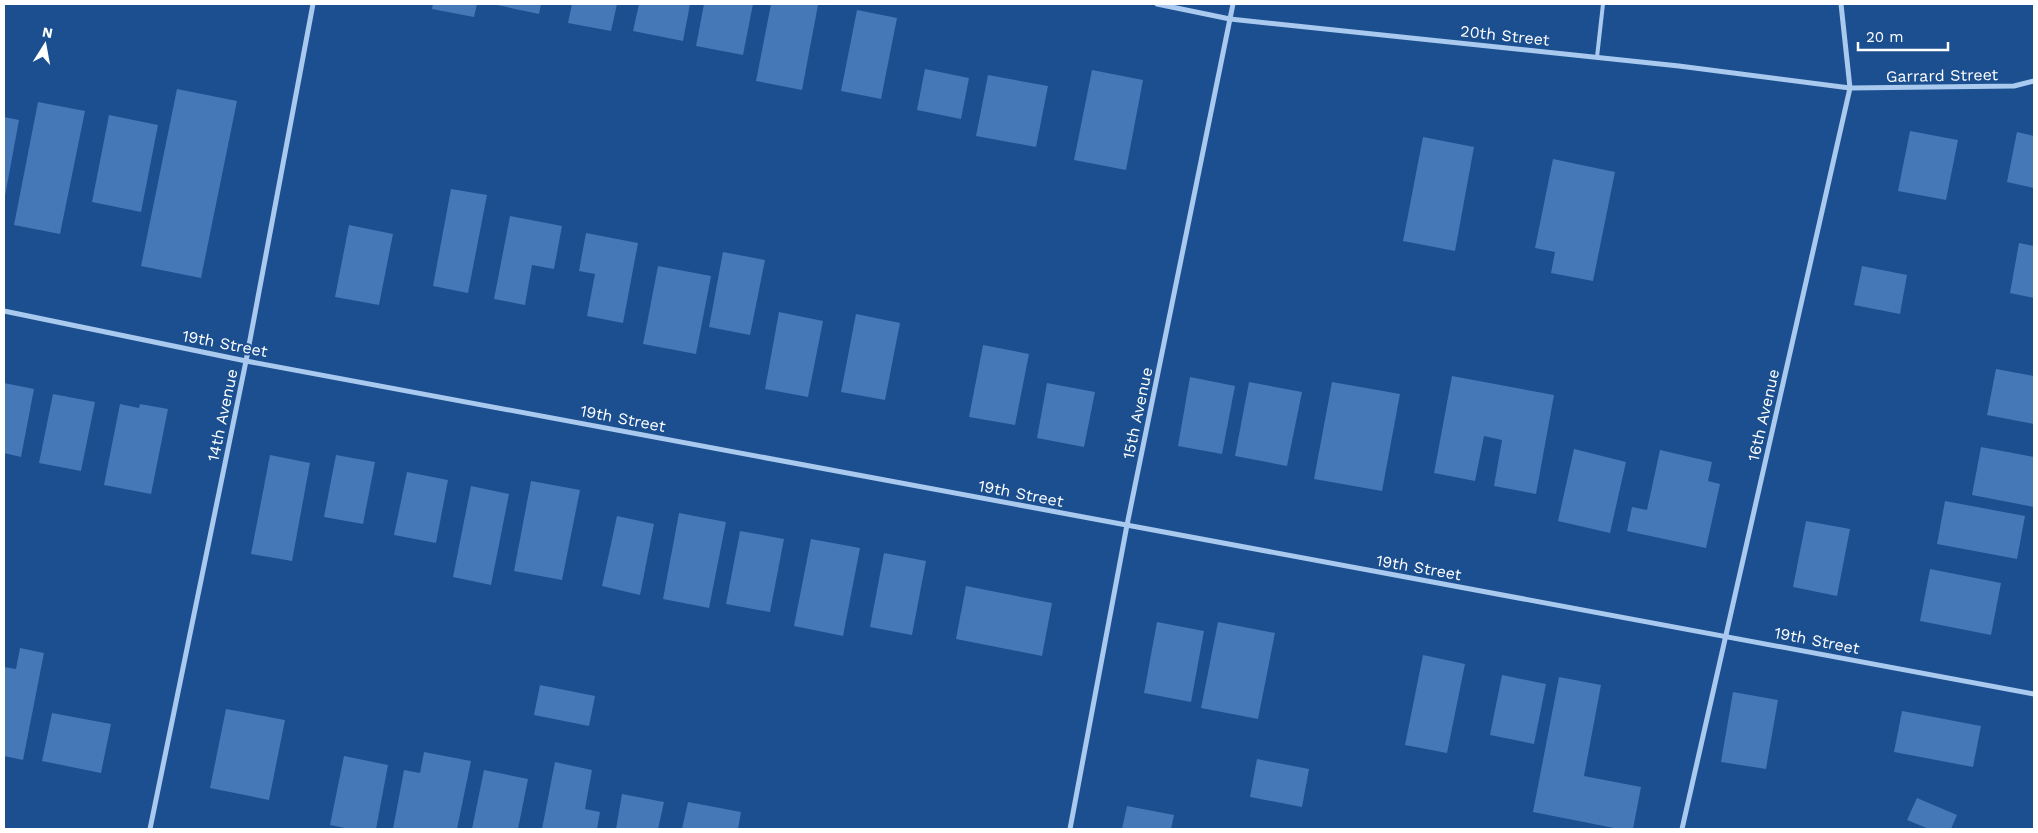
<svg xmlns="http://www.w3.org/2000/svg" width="2038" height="833" font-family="'Work Sans',sans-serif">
<rect width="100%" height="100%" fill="#1b4f8f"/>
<g fill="#4478b7">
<path d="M433 4H477L474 17 432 9Z"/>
<path d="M492 4H541L539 14Z"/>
<path d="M572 4H617L611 31 568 23Z"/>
<path d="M639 4H690L683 41 633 31Z"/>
<path d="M704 4H753L743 55 696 46Z"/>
<path d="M771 4 818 5 802 90 756 81Z"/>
<path d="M857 10 897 18 881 99 841 91Z"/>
<path d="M925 69 969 78 961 119 917 110Z"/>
<path d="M1092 70 1143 80 1126 170 1074 160Z"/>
<path d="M988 75 1048 86 1036 147 976 136Z"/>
<path d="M177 89 237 101 201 278 141 266Z"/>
<path d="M38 102 85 111 60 234 14 225Z"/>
<path d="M109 115 158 125 141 212 92 202Z"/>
<path d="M4 117 19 120 5 196H4Z"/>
<path d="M1910 131 1958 140 1946 200 1898 191Z"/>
<path d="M2017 132 2034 136V188L2007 182Z"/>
<path d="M1423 137 1474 147 1455 251 1403 241Z"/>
<path d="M1553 159 1615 172 1593 281 1551 273 1555 252 1535 248Z"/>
<path d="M451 189 487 195 468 293 433 286Z"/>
<path d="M510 216 562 226 554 269 532 265 525 305 494 299Z"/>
<path d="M349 225 393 234 379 305 335 297Z"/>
<path d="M586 233 638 243 623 323 587 316 595 274 579 271Z"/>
<path d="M2019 243 2034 246V298L2010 293Z"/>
<path d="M723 252 765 260 750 335 709 327Z"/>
<path d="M658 266 711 276 696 354 643 344Z"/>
<path d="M1862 266 1907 275 1900 314 1854 305Z"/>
<path d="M779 312 823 321 808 397 765 389Z"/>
<path d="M856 314 900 323 885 400 841 392Z"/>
<path d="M983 345 1029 354 1015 425 969 417Z"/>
<path d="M1996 369 2034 376V424L1987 415Z"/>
<path d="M1452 376 1554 395 1536 494 1494 486 1502 440 1484 436 1475 481 1434 473Z"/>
<path d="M1190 377 1235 386 1222 454 1178 446Z"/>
<path d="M1249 382 1302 392 1287 466 1235 456Z"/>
<path d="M1332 382 1400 394 1382 491 1314 479Z"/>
<path d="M4 383 34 389 21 457 4 453Z"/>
<path d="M1047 383 1095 392 1084 447 1037 438Z"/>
<path d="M53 394 95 402 81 471 39 463Z"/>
<path d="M120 404 139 408 140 404 168 409 151 494 104 485Z"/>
<path d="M1981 447 2034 457V507L1972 495Z"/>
<path d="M1574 449 1626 462 1610 533 1558 521Z"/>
<path d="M1660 450 1712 462 1708 481 1720 484 1706 548 1627 531 1632 507 1647 510Z"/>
<path d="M270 455 310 463 292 561 251 554Z"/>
<path d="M336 455 375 462 363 524 324 517Z"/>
<path d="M407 472 448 480 436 543 394 535Z"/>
<path d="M531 481 580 490 562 580 514 571Z"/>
<path d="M471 486 509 494 491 585 453 577Z"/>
<path d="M1945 501 2025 516 2017 559 1937 544Z"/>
<path d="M679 513 726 522 709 608 663 599Z"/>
<path d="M617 516 654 524 640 595 602 586Z"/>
<path d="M1806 521 1850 529 1837 596 1793 587Z"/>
<path d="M740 531 784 539 770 612 726 604Z"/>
<path d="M811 539 860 548 843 636 794 626Z"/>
<path d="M884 553 926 561 912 635 870 627Z"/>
<path d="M1930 569 2001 583 1991 635 1920 621Z"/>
<path d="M966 586 1052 603 1042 656 956 639Z"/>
<path d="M1157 622 1204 631 1191 702 1144 693Z"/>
<path d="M1218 622 1275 633 1258 719 1201 708Z"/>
<path d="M20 648 44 653 23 760 4 756V667L16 669Z"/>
<path d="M1423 655 1465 664 1447 753 1405 745Z"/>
<path d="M1502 675 1546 684 1534 744 1490 735Z"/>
<path d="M1559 677 1601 685 1584 776 1641 787 1633 829H1619L1533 812Z"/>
<path d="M540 685 595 696 589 726 534 715Z"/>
<path d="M1733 692 1778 700 1766 769 1721 762Z"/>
<path d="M226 709 285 720 269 800 210 788Z"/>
<path d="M1902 711 1981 726 1973 767 1894 752Z"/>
<path d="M52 713 111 724 101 773 42 761Z"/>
<path d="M424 752 471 761 457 829H393L404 770 420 773Z"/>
<path d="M344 756 388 765 376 829H350L330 825Z"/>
<path d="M1257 759 1309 769 1302 807 1250 797Z"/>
<path d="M555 762 592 770 585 809 600 812 597 829H542Z"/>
<path d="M484 770 528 779 518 829H472Z"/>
<path d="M622 794 664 802 658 829H616Z"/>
<path d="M1917 798 1957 815 1951 829H1929L1907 820Z"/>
<path d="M688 802 741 812 738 829H682Z"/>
<path d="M1127 806 1174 815 1171 829H1122Z"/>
</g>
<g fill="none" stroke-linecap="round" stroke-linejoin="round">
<path stroke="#a9c9ee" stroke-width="4" d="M1597 57 1603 4"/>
<g stroke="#a9c9ee" stroke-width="5">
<path d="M1157 4 1230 19 1679 66 1850 88 2014 86 2034 81"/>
<path d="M4 311 246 361 2034 694"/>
<path d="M150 829 246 361 313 4"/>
<path d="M1070 829 1127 525 1233 4"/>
<path d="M1682 829 1850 88 1841 4"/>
</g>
</g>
<g text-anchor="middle" stroke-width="4" stroke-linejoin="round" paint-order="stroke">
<g font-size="16" fill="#fff" stroke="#1b4f8f">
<text transform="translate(1505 35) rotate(6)" y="6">20th Street</text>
<text transform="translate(1942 75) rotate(-1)" y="6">Garrard Street</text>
<text transform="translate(225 343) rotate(11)" y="6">19th Street</text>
<text transform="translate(1137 413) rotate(-78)" y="6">15th Avenue</text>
<text transform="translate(222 415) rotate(-78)" y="6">14th Avenue</text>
<text transform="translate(1763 415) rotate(-77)" y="6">16th Avenue</text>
<text transform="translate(623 418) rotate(11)" y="6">19th Street</text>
<text transform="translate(1021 493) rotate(11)" y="6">19th Street</text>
<text transform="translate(1419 567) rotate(10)" y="6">19th Street</text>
<text transform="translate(1817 640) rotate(11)" y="6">19th Street</text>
</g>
</g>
<rect width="2038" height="833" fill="none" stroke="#ffffff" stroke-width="10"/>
<g transform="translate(45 45) rotate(11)" stroke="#1b4f8f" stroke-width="4" paint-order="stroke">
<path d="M0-4L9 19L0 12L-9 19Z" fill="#ffffff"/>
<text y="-8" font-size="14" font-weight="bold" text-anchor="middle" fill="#ffffff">N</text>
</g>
<path d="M1858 42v8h90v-8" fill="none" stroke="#ffffff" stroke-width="2.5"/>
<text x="1866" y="42" font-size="15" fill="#ffffff" stroke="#1b4f8f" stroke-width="4" paint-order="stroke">20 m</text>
</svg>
